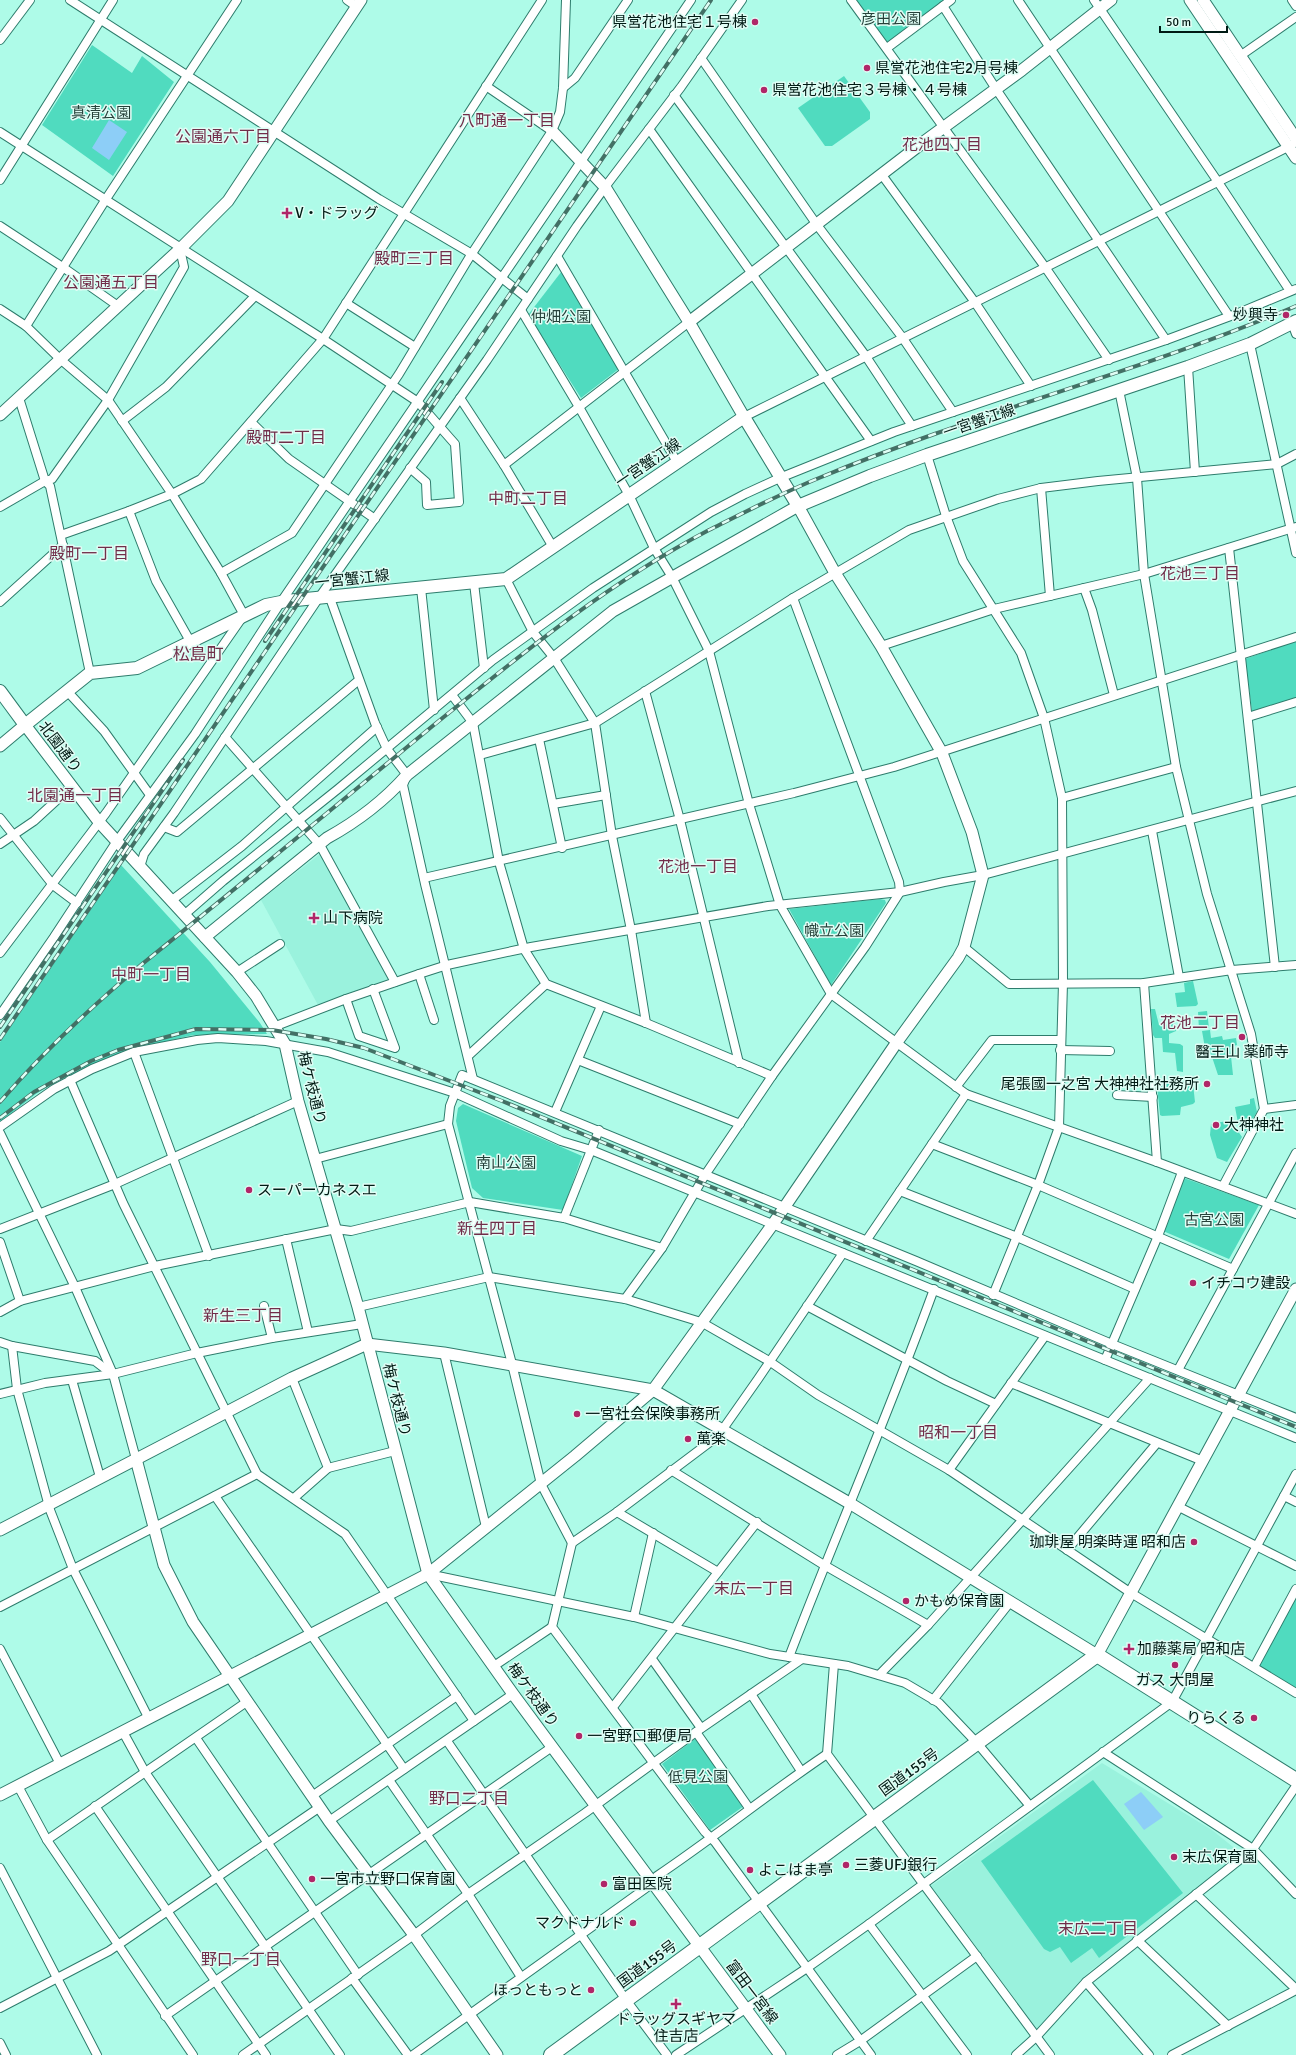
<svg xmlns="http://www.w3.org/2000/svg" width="1296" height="2055" font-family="Signika,'Noto Sans JP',sans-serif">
<rect width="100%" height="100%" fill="#aefbe8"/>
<g fill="#9af2dd">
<path d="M320 854 389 979 318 1005 261 900Z"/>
<path d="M1102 1763 1212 1830 1243 1855 1089 1972 1037 2029 931 1886Z"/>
</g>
<g fill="#50dbbf">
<path d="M854 0H948L887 46Z"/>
<path d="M92 45 132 73 142 56 174 82 113 176 42 125Z"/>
<path d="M844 76 870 112V119L832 146H825L798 108Z"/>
<path d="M565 267 620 368 581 398 528 315Z"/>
<path d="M1296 641V698L1252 711 1245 659Z"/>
<path d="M121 865 210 962 260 1023 267 1034 193 1035 125 1051 58 1081 36 1094 0 1122V1042Z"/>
<path d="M880 899 885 900 886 903 831 985 789 909Z"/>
<path d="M1193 981 1198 1004 1196 1006 1177 1007 1175 993 1185 992 1184 983Z"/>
<path d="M1151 1009H1155L1159 1025 1175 1024 1176 1031 1169 1034V1043L1180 1044 1183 1046V1072L1177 1071 1175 1053 1163 1052 1162 1038H1155L1153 1035Z"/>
<path d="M1207 1011 1209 1028 1199 1029 1198 1012Z"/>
<path d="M1210 1030 1211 1038 1222 1036 1223 1040 1236 1038 1237 1045 1230 1047 1233 1075H1218L1211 1054 1205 1048 1202 1031Z"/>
<path d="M1190 1081 1193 1084 1195 1102 1193 1104 1181 1107 1180 1115 1162 1116 1160 1115 1157 1086 1160 1084Z"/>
<path d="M1254 1098 1257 1112 1245 1132 1239 1128 1235 1107 1250 1104V1099Z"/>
<path d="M463 1104 582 1156 563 1210 483 1198 472 1188 456 1121 458 1108Z"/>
<path d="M1227 1121C1233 1124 1238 1131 1242 1137L1227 1162 1217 1158 1210 1135 1211 1124Z"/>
<path d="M1184 1178 1259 1205 1229 1259 1163 1231Z"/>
<path d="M1296 1593V1691L1255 1666Z"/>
<path d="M696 1738 744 1806 710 1830 662 1764Z"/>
<path d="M1093 1780 1183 1893 1099 1958 1092 1948 1071 1963 1060 1947 1050 1952 1044 1949 981 1861Z"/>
</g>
<g fill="#8dcef7">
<path d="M109 120 127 132 109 160 92 148Z"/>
<path d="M1141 1792 1163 1817 1144 1830 1124 1804Z"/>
</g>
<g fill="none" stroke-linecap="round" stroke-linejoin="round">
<g stroke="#2e7c6c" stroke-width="10">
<g id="street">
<path d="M70 0 379 199 472 254 528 299"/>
<path d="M347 0 357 7"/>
<path d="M851 0 1045 267 1109 360"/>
<path d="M1018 0 1229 316"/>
<path d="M1094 0 1218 182 1290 291"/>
<path d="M1292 0 1296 6"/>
<path d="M943 6 996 89 1166 340"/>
<path d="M0 40 30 0"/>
<path d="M887 48 951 0"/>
<path d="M1240 56 1296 17"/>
<path d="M701 58 817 225 902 337 953 412"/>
<path d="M486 86 552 131"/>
<path d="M563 88 575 78 628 0"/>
<path d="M674 95 865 355 912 426"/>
<path d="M649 129 871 441"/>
<path d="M0 132 323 339 418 402 455 444 459 502 427 505 426 482 410 468"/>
<path d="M882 175 974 301 1031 386"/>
<path d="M0 180 113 0"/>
<path d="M0 226 64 268 118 306"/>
<path d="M557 256 677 462"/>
<path d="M346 303 415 347"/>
<path d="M0 309 26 326 60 359 108 400 172 494 221 573 244 615 106 813 0 953"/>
<path d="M521 310 579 407 629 495 654 548 672 577 709 651 749 804 780 905 831 994 966 1094 1157 1162 1296 1214"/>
<path d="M1292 323 1296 334"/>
<path d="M26 326 106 199 237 0"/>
<path d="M1250 344 1296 553"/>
<path d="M1188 367 1195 472"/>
<path d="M1119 390 1137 478 1144 574 1176 767 1207 894 1251 1034 1264 1109 1223 1186"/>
<path d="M19 398 45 481 50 486 90 673"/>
<path d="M460 398 504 465 553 547"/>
<path d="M744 417 1292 145"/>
<path d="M122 421 166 387 255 296"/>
<path d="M251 422 289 459 375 519"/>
<path d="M927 455 946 516 963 561 1021 653 1044 718 1062 798 1063 983 1059 1127 1038 1185 993 1295"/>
<path d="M504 465 689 322"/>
<path d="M1041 488 1050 596"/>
<path d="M0 507 45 481 52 479 108 400 184 267 180 249"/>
<path d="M129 511 156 581 190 641"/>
<path d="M61 535 129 511 172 494 201 479 323 339 542 0"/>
<path d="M1229 548 1275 967"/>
<path d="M221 573 292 533 399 374 469 258 552 131 560 112 563 88 566 0"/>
<path d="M506 579 533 632 554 658 595 723 612 836 631 930 646 1023"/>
<path d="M474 583 484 668"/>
<path d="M421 588 434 710"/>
<path d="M1084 588 1092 610 1114 695"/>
<path d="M330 598 375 723 387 749 407 775 403 785 425 884 473 1079"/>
<path d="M0 602 63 545"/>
<path d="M881 646 994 609 1144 574 1296 527"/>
<path d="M67 691 104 731 150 795"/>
<path d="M645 691 680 820 739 1063"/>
<path d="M452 695 473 723 499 862 524 949 546 984 646 1023 772 1076"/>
<path d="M1248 717 1296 702"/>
<path d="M225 737 320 845 395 982"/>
<path d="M539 739 562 848"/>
<path d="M480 755 595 723 793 598 909 530 998 499 1041 488 1098 481 1277 464 1296 454"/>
<path d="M1062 798 1176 767"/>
<path d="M553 804 606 795"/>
<path d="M0 818 53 885 77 903"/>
<path d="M164 827 177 832 359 680"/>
<path d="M1152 831 1179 977"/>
<path d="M0 844 34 821 71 787"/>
<path d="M140 867 144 854 174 813 318 599 487 360 577 226 605 187 681 87 742 0"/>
<path d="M424 878 794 793 894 767 1296 637"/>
<path d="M171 901 242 846 377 727"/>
<path d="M184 915 223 881 338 789 493 660 593 588 711 512 745 494 782 477 894 432 1166 340 1236 314 1296 289"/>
<path d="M964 947 1009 984 1144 983 1232 970 1296 965"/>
<path d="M237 972 280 944"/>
<path d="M419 974 434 1020"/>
<path d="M1144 983 1157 1162"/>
<path d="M346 999 359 1036 395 1048 373 989"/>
<path d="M0 1015 54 937 117 841 195 734 281 602 691 0"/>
<path d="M276 1026 346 999 419 974 447 965 531 947 768 906 900 892 944 882 983 875 1296 791"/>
<path d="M1060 1050 1110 1051"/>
<path d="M134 1052 209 1256"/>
<path d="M469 1055 546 984"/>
<path d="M578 1060 740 1124"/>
<path d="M70 1080 123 1203 257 1474 345 1534 474 1721"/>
<path d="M956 1087 992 1040H1061"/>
<path d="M1117 1095 1153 1097"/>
<path d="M1264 1109 1296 1105"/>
<path d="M555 1112 601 1006"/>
<path d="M0 1127 54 1089 92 1069 134 1052 197 1040 218 1038 266 1041 328 1052 455 1093 561 1141 591 1150 1296 1438"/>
<path d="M0 1133 75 1287 113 1374 136 1459"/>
<path d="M932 1144 1038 1185 1233 1269"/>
<path d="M315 1159 448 1124"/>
<path d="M900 1191 1017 1237 1135 1289"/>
<path d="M564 1218 599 1130"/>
<path d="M0 1229 115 1184 298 1101"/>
<path d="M286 1239 308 1332"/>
<path d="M866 1241 966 1094"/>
<path d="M0 1242 20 1301"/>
<path d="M843 1253 758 1379 718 1436 617 1512 572 1543 552 1627 705 1832 715 1842 871 2055"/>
<path d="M625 1299 662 1248 705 1175 772 1076 865 947 900 892 899 882 793 598"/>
<path d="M264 1306 272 1338"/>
<path d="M807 1306 947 1381 996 1404"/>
<path d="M358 1307 489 1277 625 1299 701 1322 769 1361 818 1395 949 1470 1131 1593 1296 1693"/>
<path d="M0 1312 20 1301 155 1266 336 1229 351 1231 470 1202 564 1218 662 1248"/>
<path d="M0 1342 12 1346 95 1361 112 1374"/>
<path d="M12 1346 17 1389 50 1510 73 1569 149 1719"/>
<path d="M444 1353 486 1527"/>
<path d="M1105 1360 1158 1236 1182 1172"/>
<path d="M1178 1370 1296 1153"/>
<path d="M292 1378 328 1468 294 1498"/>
<path d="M72 1380 100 1477"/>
<path d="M1011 1383 1203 1461"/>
<path d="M0 1394 45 1383 113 1374 197 1353 272 1338 362 1324"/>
<path d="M328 1468 395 1451"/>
<path d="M671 1470 824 1565 928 1625"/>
<path d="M949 1470 1045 1336"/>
<path d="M215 1496 404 1769"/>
<path d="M1284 1496 1296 1502"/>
<path d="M1179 1507 1296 1566"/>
<path d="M617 1512 718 1572"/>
<path d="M572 1543 541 1484 512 1364 448 1124 450 1106 462 1075 916 1261 1112 1344 1296 1418"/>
<path d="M1067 1550 1157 1443"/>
<path d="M428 1574 634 1617 770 1654 848 1666 905 1683 939 1703 977 1743 1030 1806"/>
<path d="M0 1607 257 1474"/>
<path d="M634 1617 653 1533"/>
<path d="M0 1649 60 1764"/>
<path d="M789 1657C836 1534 889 1413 934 1289"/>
<path d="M652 1659 701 1728"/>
<path d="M834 1664 827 1754 1050 2055"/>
<path d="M494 1666 552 1627"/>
<path d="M1254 1667 1296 1589"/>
<path d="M879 1675 928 1625 1150 1378"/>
<path d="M751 1694 801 1771"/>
<path d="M933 1700 1011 1601"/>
<path d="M613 1707 757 1522"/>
<path d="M123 1732 145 1772 340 2055"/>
<path d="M696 1732 749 1808"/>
<path d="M196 1738 358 1975"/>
<path d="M447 1741 626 2000 667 2055"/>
<path d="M1103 1752 1253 1849 1296 1894"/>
<path d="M389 1780 468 1894 521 1977"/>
<path d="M18 1786 47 1840 193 2055"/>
<path d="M312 1796 457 1696"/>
<path d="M95 1806 266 2055"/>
<path d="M329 1821 513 1694"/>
<path d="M47 1840 248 1701"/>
<path d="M0 1868 97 2055"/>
<path d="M1196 1894 1296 1989"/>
<path d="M869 1924 967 2055"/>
<path d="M1137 1940 1228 2026"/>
<path d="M352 1978 408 2055"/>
<path d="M1086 1982 1149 2055"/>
<path d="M0 2008 109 1951 320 1807"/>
<path d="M165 2016 552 1747"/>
<path d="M0 2043 6 2055"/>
<path d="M243 2055 414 1935 468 1894 585 1813 696 1732 802 1659"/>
<path d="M413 2055 653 1883 657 1876C715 1837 769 1793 827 1754"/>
<path d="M676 2055 807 1968 869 1924 1172 1702 1296 1474"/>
<path d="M837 2055 860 2041 977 1956"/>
<path d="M1016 2055 1036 2037 1086 1982 1253 1849 1296 1786"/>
<path d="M1172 2055 1296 1990"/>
</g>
</g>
<g stroke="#2e7c6c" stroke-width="13">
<g id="secondary">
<path d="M1190 0 1296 158"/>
<path d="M1203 0 1296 139"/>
<path d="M552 131 605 187 689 322 744 417"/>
<path d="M689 322 925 141 1022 70 1111 0"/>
<path d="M0 415 180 249 228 201 361 0"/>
<path d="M0 746 25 725 99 822 237 972 256 996 285 1044 298 1101 358 1307 428 1574 513 1694 780 2055"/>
<path d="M136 1459 164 1565 193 1622 329 1821 414 1935 497 2055"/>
<path d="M0 1530 292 1378 367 1344 444 1353 653 1390 851 1504 1097 1655 1296 1289"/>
<path d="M0 1795 428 1574 575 1456 653 1390 773 1224 897 1042 958 958 964 947 983 875 972 832 942 753 881 646 835 573 798 506 613 611 407 775C384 801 356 822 327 838L205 937"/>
</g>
</g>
<g stroke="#2e7c6c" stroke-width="14">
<path id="primary" d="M0 691 25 725 90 673 137 668 266 605 286 601 506 579 744 417 798 506 870 476 927 455 1188 367 1250 344 1296 321"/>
</g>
<g stroke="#2e7c6c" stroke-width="16">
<path id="highway" d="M551 2055 1097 1655 1296 1780"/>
</g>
<use href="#street" stroke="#fff" stroke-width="8"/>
<use href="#secondary" stroke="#fff" stroke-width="11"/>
<use href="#primary" stroke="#fff" stroke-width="12"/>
<use href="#highway" stroke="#fff" stroke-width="14"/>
<g stroke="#437065" stroke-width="4">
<g id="rail">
<path d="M265 641 442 382"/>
<path d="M0 1027 183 760"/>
<path d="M0 1039 711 0"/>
<path d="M0 1102C43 1052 91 1007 141 965 238 887 333 808 429 729 519 656 606 584 709 530 745 512 782 493 819 478 975 413 1140 372 1296 306"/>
<path d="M0 1118 34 1092 91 1061 118 1050 196 1029 272 1030 326 1039 364 1048 502 1101 1296 1427"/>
</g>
</g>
<use href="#rail" stroke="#e0fdf5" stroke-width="2.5" stroke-dasharray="8" stroke-linecap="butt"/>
</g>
<g fill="#b02668" stroke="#e0fdf5" stroke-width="1.5">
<circle cx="755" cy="22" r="4"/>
<circle cx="867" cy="68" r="4"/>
<circle cx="764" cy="90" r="4"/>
<path d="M285 207h4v4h4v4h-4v4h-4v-4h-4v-4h4z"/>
<circle cx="1286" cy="315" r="4"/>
<path d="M312 912h4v4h4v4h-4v4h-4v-4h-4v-4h4z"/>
<circle cx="1242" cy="1037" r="4"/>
<circle cx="1207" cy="1084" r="4"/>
<circle cx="1216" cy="1125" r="4"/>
<circle cx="249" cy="1190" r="4"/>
<circle cx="1193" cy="1283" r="4"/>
<circle cx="577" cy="1414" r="4"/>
<circle cx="688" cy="1439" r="4"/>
<circle cx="1194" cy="1542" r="4"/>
<circle cx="906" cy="1601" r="4"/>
<path d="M1127 1643h4v4h4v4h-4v4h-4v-4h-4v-4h4z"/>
<circle cx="1175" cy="1665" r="4"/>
<circle cx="1254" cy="1718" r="4"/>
<circle cx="579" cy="1736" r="4"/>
<circle cx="1174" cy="1857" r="4"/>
<circle cx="846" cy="1865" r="4"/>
<circle cx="750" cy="1870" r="4"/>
<circle cx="312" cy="1879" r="4"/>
<circle cx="604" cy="1884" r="4"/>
<circle cx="633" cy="1923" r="4"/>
<circle cx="591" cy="1990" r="4"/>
<path d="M674 1998h4v4h4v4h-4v4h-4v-4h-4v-4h4z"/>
</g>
<g text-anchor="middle" stroke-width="3" stroke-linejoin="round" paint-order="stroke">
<g font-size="15" fill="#26413a" stroke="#e0fdf5">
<text x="891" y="24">彦田公園</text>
<text x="101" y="118">真清公園</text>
<text x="561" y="322">仲畑公園</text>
<text x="834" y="936">幟立公園</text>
<text x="506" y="1168">南山公園</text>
<text x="1214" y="1225">古宮公園</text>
<text x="698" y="1782">低見公園</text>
</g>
<g font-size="15" fill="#001a14" stroke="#e0fdf5" text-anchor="start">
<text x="747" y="27" text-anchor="end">県営花池住宅１号棟</text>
<text x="875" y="73">県営花池住宅2月号棟</text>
<text x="772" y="95">県営花池住宅３号棟・４号棟</text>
<text x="295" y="218">V・ドラッグ</text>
<text x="1278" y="320" text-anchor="end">妙興寺</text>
<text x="323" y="923">山下病院</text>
<text x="1242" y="1057" text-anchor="middle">醫王山 薬師寺</text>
<text x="1199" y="1089" text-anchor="end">尾張國一之宮 大神神社社務所</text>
<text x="1224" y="1130">大神神社</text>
<text x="257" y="1195">スーパーカネスエ</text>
<text x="1201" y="1288">イチコウ建設</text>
<text x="585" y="1419">一宮社会保険事務所</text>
<text x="696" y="1444">萬楽</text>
<text x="1186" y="1547" text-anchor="end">珈琲屋 明楽時運 昭和店</text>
<text x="914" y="1606">かもめ保育園</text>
<text x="1137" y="1654">加藤薬局 昭和店</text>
<text x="1175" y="1685" text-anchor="middle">ガス 大問屋</text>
<text x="1246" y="1723" text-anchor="end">りらくる</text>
<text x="587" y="1741">一宮野口郵便局</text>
<text x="1182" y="1862">末広保育園</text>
<text x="854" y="1870">三菱UFJ銀行</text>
<text x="758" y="1875">よこはま亭</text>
<text x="320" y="1884">一宮市立野口保育園</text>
<text x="612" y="1889">富田医院</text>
<text x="625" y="1928" text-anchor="end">マクドナルド</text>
<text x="583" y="1995" text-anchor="end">ほっともっと</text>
<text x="676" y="2024" text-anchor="middle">ドラッグスギヤマ<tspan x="676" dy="17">住吉店</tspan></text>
</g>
<g font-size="15" fill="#001a14" stroke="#e0fdf5">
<text transform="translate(979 421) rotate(-19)" y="5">一宮蟹江線</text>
<text transform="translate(648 463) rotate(-34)" y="5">一宮蟹江線</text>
<text transform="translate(352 579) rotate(-6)" y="5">一宮蟹江線</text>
<text transform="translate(60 747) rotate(53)" y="5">北園通り</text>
<text transform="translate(312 1088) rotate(76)" y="5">梅ケ枝通り</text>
<text transform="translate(397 1400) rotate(76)" y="5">梅ケ枝通り</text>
<text transform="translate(533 1695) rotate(54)" y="5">梅ケ枝通り</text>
<text transform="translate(909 1772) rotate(-36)" y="5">国道155号</text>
<text transform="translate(647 1964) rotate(-36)" y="5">国道155号</text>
<text transform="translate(752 1992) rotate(53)" y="5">富田一宮線</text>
</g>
<g font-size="16" fill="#712d49" stroke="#e0fdf5">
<text x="507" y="126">八町通一丁目</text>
<text x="223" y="142">公園通六丁目</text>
<text x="942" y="150">花池四丁目</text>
<text x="414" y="264">殿町三丁目</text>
<text x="111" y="288">公園通五丁目</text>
<text x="286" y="443">殿町二丁目</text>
<text x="528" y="504">中町二丁目</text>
<text x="89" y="559">殿町一丁目</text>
<text x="1200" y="579">花池三丁目</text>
<text x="75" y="801">北園通一丁目</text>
<text x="698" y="872">花池一丁目</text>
<text x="151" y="980">中町一丁目</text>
<text x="1200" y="1028">花池二丁目</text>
<text x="497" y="1234">新生四丁目</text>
<text x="243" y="1321">新生三丁目</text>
<text x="958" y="1438">昭和一丁目</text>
<text x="754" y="1594">末広一丁目</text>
<text x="469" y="1804">野口二丁目</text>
<text x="1098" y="1934">末広二丁目</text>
<text x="241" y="1965">野口一丁目</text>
</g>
<g font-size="17" fill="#712d49" stroke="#e0fdf5">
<text x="198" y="660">松島町</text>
</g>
</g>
<path d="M1160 26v6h67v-6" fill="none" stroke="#001a14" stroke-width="2"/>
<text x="1166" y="26" font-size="12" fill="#001a14" stroke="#e0fdf5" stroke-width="3" paint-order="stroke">50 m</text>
</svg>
